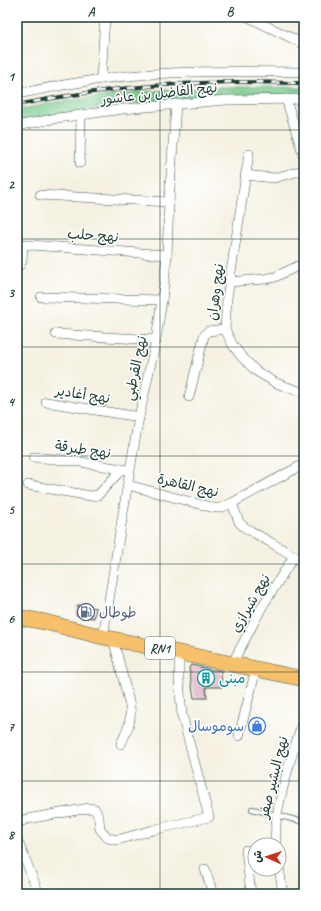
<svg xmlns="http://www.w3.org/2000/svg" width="321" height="911" font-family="Caveat,'Playpen Sans Arabic',sans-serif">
<rect width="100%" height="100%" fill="#fff"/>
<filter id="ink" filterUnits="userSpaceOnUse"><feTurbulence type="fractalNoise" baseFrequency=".025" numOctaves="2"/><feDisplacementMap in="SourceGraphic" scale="8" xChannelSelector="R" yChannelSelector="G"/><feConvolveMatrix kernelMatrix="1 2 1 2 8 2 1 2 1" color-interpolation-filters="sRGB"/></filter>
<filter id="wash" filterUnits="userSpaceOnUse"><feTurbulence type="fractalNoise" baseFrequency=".012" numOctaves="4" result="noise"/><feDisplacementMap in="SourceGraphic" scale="16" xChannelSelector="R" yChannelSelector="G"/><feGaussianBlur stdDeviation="0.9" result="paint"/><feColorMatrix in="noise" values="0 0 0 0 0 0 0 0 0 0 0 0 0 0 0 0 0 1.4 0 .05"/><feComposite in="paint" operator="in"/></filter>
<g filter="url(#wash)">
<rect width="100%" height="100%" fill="#f5f1e2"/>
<path fill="#77c88a" stroke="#4b825f" d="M219 87H304V95L215 98 169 100 97 108 17 122V110L57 102 139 92Z"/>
<g id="blocks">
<g fill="#dfaec2">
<path d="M78 605 96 608 94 618 76 615Z"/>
<path d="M191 665 210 669V670H215L221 671 222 687H206L207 698H194L189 668Z"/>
</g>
</g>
</g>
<g filter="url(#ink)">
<use href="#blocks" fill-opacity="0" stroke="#3f584e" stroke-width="1"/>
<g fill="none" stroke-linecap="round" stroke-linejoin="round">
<g stroke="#3f584e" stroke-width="6">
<path id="service" d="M252 809 304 822"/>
</g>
<g stroke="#3f584e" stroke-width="10">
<g id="minor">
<path d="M248 17 304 44"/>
<path d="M101 79 105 17"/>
<path d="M17 94C45 88 73 83 101 79 168 70 237 71 304 72"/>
<path d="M286 99 304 157"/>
<path d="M17 126 57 118 81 115 123 109 226 100 304 99"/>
<path d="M249 154 227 298 225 329 232 344 241 356 256 371 276 383 304 393"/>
<path d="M80 163 81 115"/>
<path d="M245 175 274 178 304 170"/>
<path d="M40 195 169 202"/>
<path d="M17 244 167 255"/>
<path d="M17 266 20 265 22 261 23 244"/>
<path d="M229 282 265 279 275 277 304 263"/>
<path d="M41 297 162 300"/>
<path d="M56 334 156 340"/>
<path d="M189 397 204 336 208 331 225 329"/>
<path d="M46 402 139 417"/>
<path d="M33 457 75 461 127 470"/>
<path d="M28 485 91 496 98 495 122 469"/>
<path d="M128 485 214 508H220L232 503 304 464"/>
<path d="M232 503 239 522 244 527 294 556 304 563"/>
<path d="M103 637 130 470 139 417 156 340 162 300 167 255 169 202 176 104"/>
<path d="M113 638 130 706C132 722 127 730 121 744"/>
<path d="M232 664 262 607 294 556"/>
<path d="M239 736 256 669"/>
<path d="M17 823 27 819 89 808 95 809 99 819 100 829 108 838 117 840 153 830 209 817 182 715 179 681V653"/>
<path d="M17 839 39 894"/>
<path d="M276 845C274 828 277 812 281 796 287 769 296 743 304 717"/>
<path d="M246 850 251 894"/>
<path d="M279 867 283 894"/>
<path d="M205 869 213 894"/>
</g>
</g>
<g stroke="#3f584e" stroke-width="16">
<path id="primary" d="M17 617 45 622 103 637 304 679"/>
</g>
<use href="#service" stroke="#fff" stroke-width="4.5"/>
<use href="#minor" stroke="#fff" stroke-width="9"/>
<use href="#primary" stroke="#f7c06b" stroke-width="15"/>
<g stroke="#1f3d34" stroke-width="4">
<path id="rail" d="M17 105C89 90 164 83 237 82 259 82 282 83 304 83"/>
</g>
<use href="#rail" stroke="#fff" stroke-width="2.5" stroke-dasharray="8" stroke-linecap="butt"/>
</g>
</g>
<path fill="none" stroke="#1f3d34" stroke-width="1" stroke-opacity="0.55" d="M160 17V894M17 130H304M17 239H304M17 347H304M17 456H304M17 564H304M17 672H304M17 781H304"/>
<defs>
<g id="fuel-ring" transform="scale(0.9)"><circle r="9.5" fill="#fff" stroke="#5c6f8a" stroke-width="1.5"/><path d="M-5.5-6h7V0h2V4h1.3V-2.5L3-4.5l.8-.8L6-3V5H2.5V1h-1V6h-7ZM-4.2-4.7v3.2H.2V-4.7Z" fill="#5c6f8a"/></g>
<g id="building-ring" transform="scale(0.9)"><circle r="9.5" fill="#fff" stroke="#0f9aa8" stroke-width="1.5"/><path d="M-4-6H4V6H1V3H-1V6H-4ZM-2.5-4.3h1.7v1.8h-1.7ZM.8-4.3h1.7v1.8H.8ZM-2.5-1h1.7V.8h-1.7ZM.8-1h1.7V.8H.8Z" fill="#0f9aa8"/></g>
<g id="shop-ring" transform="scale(0.9)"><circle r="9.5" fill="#fff" stroke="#3f7fe0" stroke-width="1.5"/><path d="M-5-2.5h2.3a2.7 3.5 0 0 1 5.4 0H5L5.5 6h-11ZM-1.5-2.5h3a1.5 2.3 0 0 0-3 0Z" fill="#3f7fe0"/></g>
</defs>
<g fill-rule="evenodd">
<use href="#fuel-ring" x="86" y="612"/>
<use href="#building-ring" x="206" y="678"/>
<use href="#shop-ring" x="257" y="726"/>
</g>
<g text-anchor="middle" stroke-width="3" stroke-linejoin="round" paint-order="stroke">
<rect fill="#fff" stroke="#627771" stroke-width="1" x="145" y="637" width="30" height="22" rx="3"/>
<g font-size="13" font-weight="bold" fill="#1f3d34">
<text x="160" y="653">RN1</text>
</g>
<g font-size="14" fill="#1f3d34" stroke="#fff">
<text transform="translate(159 93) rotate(-6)" y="5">نهج الفاضل بن عاشور</text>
<text transform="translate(93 235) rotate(4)" y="5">نهج حلب</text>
<text transform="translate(215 292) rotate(-83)" y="5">نهج وهران</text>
<text transform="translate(135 368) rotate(-78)" y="5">نهج القرطبي</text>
<text transform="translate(83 394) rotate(9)" y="5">نهج أغادير</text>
<text transform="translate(83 449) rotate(8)" y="5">نهج طبرقة</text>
<text transform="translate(188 485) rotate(13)" y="5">نهج القاهرة</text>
<text transform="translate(250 603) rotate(-60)" y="5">نهج شيرازي</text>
<text transform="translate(273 777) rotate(-76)" y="5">نهج البشير صفر</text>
</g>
<g font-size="14" fill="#4e5e75" stroke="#fff" text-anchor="start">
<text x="99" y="617">طوطال</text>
</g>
<g font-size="14" fill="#0d838f" stroke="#fff" text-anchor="start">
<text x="219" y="683">مبنى</text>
</g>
<g font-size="14" fill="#366cbe" stroke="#fff" text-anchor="end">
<text x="244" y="731">سوموسال</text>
</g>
</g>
<rect width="321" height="911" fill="none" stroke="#fff" stroke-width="44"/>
<g transform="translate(267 857) rotate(273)"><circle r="19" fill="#ffffff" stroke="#a5b1ae"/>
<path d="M0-3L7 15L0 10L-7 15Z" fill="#c8321e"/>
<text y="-6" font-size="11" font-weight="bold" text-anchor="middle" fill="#1f3d34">ش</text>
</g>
<rect x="22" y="22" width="277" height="867" fill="none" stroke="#1f3d34" stroke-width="1.5"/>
<g font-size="13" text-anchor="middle" font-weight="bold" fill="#1f3d34">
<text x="91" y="16">A</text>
<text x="230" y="16">B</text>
<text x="11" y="81">1</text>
<text x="11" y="189">2</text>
<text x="11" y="297">3</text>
<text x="11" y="406">4</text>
<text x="11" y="514">5</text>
<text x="11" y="623">6</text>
<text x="11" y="731">7</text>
<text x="11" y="839">8</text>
</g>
</svg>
